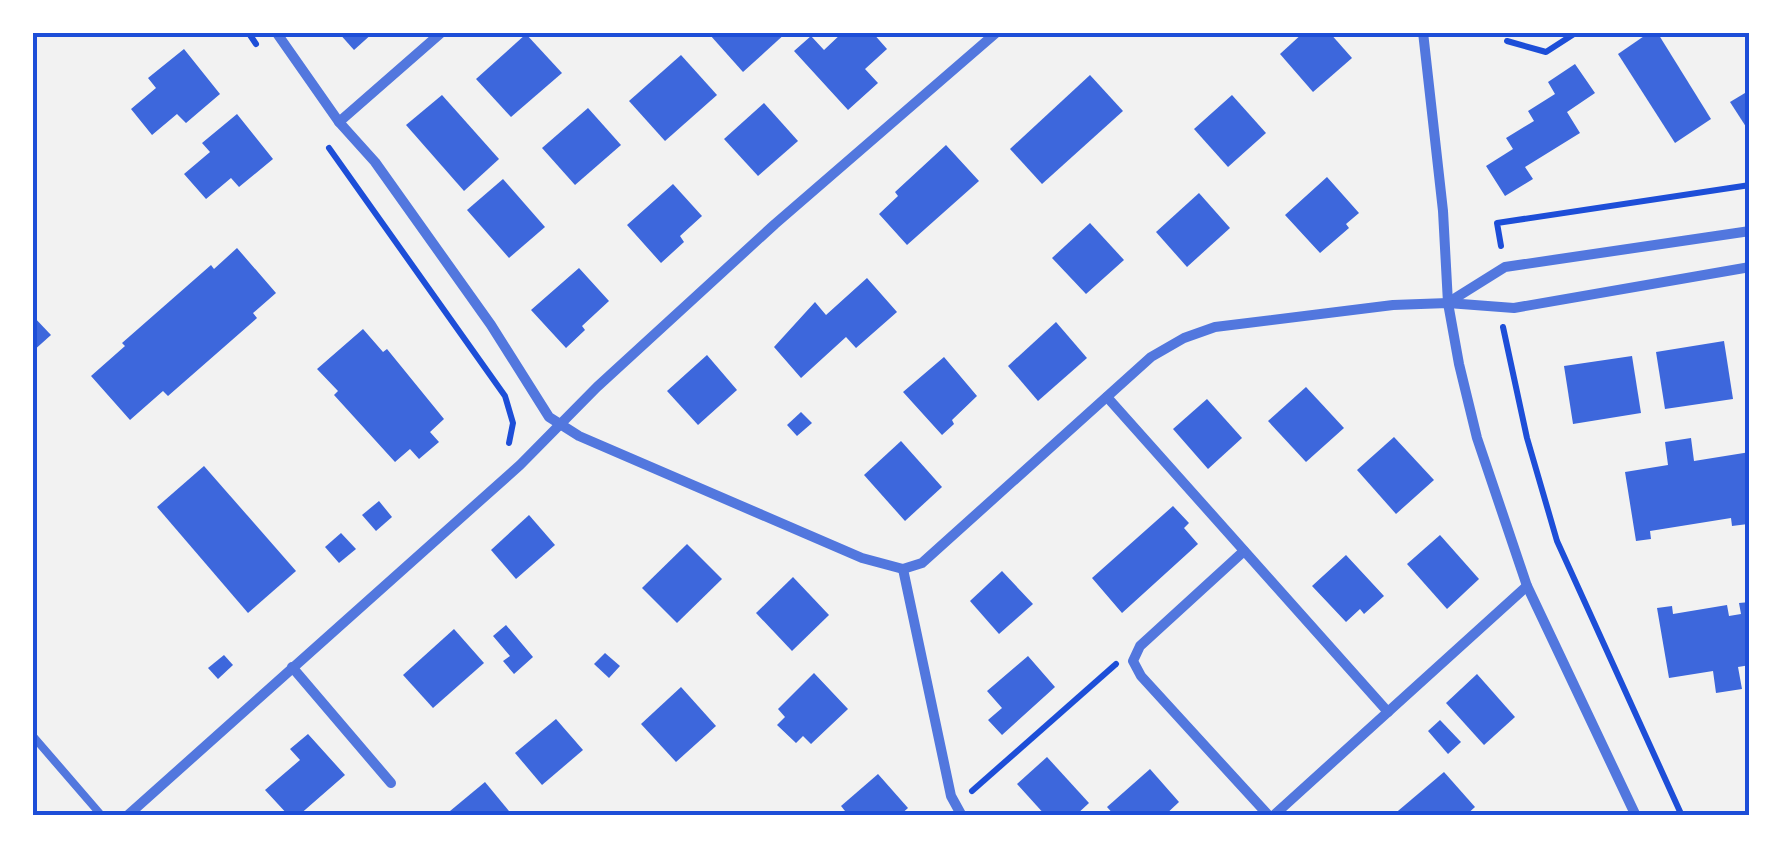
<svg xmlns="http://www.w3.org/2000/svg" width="1782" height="848" font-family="'Space Grotesk',sans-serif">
<rect width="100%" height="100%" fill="#f2f2f2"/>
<g fill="#3d67dc">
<path d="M338 32H374L354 50Z"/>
<path d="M712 32H787L743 72 710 35Z"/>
<path d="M843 32H872L887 49 865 69 878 83 848 110 794 51 811 36 824 50Z"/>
<path d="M1304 32H1329L1352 58 1313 92 1280 54Z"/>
<path d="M1650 32H1657L1711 119 1675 143 1618 54Z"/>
<path d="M526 34 562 73 511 117 476 79Z"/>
<path d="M184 49 220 94 186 123 177 114 152 135 131 109 156 88 148 78Z"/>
<path d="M681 55 717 95 665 141 629 101Z"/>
<path d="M1575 64 1595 93 1567 112 1580 133 1525 167 1533 179 1505 196 1486 166 1513 149 1506 138 1534 121 1528 111 1555 94 1548 82Z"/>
<path d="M1090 75 1123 111 1042 184 1010 149Z"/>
<path d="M1750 90V133L1730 102Z"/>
<path d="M442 95 499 159 464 191 406 125Z"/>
<path d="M1232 95 1266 133 1228 167 1194 129Z"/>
<path d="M764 103 798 141 758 176 724 139Z"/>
<path d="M588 108 621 145 575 185 542 148Z"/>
<path d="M237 114 273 159 239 187 231 178 206 199 184 174 210 152 202 143Z"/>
<path d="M946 145 979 181 907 245 879 214 898 196 895 192Z"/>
<path d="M1327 177 1359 213 1346 224 1349 228 1320 253 1285 215Z"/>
<path d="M503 179 545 227 509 258 467 210Z"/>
<path d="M673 184 702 216 680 236 684 242 661 263 627 225Z"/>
<path d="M1199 193 1230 228 1187 267 1156 232Z"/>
<path d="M1090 223 1124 260 1086 294 1052 258Z"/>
<path d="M237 248 276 293 253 313 257 318 168 396 163 391 130 420 91 376 125 346 122 343 211 265 214 269Z"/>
<path d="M579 268 609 301 582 326 585 330 566 348 531 310Z"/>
<path d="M867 278 897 312 856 348 846 337 801 378 774 347 815 302 826 315Z"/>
<path d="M32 315 51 335 32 352Z"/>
<path d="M1056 322 1087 358 1038 401 1008 366Z"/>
<path d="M363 329 383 352 387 349 444 419 430 432 439 442 419 459 410 449 395 462 334 395 338 391 317 369Z"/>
<path d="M1724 341 1733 399 1665 409 1656 352Z"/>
<path d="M707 355 737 390 698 425 667 391Z"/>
<path d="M1632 356 1641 413 1573 424 1564 366Z"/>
<path d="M944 357 977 396 952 420 954 424 942 435 903 392Z"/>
<path d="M1306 387 1344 428 1306 462 1268 421Z"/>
<path d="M1207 399 1242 438 1208 469 1173 429Z"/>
<path d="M801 412 812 423 797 436 787 425Z"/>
<path d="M1394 437 1434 480 1396 514 1357 470Z"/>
<path d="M1691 438 1694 461 1750 452 1748 524 1732 526 1731 518 1650 531 1651 539 1636 541 1625 472 1668 465 1665 442Z"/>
<path d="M901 441 942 487 905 521 864 475Z"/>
<path d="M204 466 296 571 248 613 157 507Z"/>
<path d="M379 501 392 517 376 531 362 515Z"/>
<path d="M1173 506 1189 523 1184 528 1198 544 1122 613 1092 578Z"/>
<path d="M529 515 555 545 516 579 491 550Z"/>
<path d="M341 533 356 549 339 563 325 547Z"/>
<path d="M1440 535 1479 579 1447 609 1407 564Z"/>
<path d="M687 544 722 579 677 623 642 588Z"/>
<path d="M1346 555 1384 596 1364 614 1360 609 1346 622 1312 586Z"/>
<path d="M1002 571 1033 604 999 634 970 601Z"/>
<path d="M793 577 829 615 792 651 756 613Z"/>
<path d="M1750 602V665L1738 667 1742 689 1716 693 1713 671 1669 678 1657 608 1672 606 1673 614 1727 605 1729 616 1741 614 1739 603Z"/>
<path d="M506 625 533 657 514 674 503 661 510 656 493 636Z"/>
<path d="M454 629 484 663 433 708 403 675Z"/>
<path d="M605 653 620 666 609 678 594 664Z"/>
<path d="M224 655 233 665 218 679 208 668Z"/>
<path d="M1028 656 1055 687 1002 735 988 720 1002 708 987 691Z"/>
<path d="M814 673 848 709 811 744 803 736 796 743 777 725 785 717 778 709Z"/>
<path d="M1477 674 1515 717 1484 745 1446 703Z"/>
<path d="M681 687 716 726 676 762 641 724Z"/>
<path d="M556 719 583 750 542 785 515 753Z"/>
<path d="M1440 720 1461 742 1448 754 1428 731Z"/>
<path d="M308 734 345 775 298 816H289L265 790 300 760 290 749Z"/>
<path d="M1047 757 1089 803 1075 816H1046L1017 784Z"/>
<path d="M1150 769 1179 802 1164 816H1115L1107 807Z"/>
<path d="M1444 772 1475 807 1465 816H1392Z"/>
<path d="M878 774 908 808 899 816H849L841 806Z"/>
<path d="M485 782 513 816H444Z"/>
</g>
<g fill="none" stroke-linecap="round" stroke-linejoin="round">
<g stroke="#1d4ed8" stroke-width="6">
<path d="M248 32 256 44"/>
<path d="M1507 41 1546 52 1577 32"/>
<path d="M329 148 505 396 513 423 509 443"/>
<path d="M1501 246 1497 223 1750 185"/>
<path d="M1503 327 1527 438 1557 541 1682 816"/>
<path d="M972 791 1116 664"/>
</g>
<path stroke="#5277de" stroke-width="8" d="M32 735 102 816"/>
<g stroke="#5277de" stroke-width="10">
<path d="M276 32 339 122 375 162 491 325 549 417 579 436 862 558 903 569"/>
<path d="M1423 32 1443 211 1448 303 1459 364 1477 438 1527 586 1636 816"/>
<path d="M339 122 442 32"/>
<path d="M1449 302 1505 267 1750 231"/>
<path d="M1107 397 1388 712"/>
<path d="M1244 551 1140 646 1133 661 1141 676 1269 816"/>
<path d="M903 569 922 563 1151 357 1184 338 1215 327 1393 305 1448 303 1514 308 1750 267"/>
<path d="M903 569 951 796 962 816"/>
<path d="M292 667 391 783"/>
<path d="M127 816 520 465 597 387 775 224 997 32"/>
<path d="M1273 816 1527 586"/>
</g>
</g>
<rect width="1782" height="848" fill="none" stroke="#ffffff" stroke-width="70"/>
<rect x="35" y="35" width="1712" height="778" fill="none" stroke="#1d4ed8" stroke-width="4"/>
</svg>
